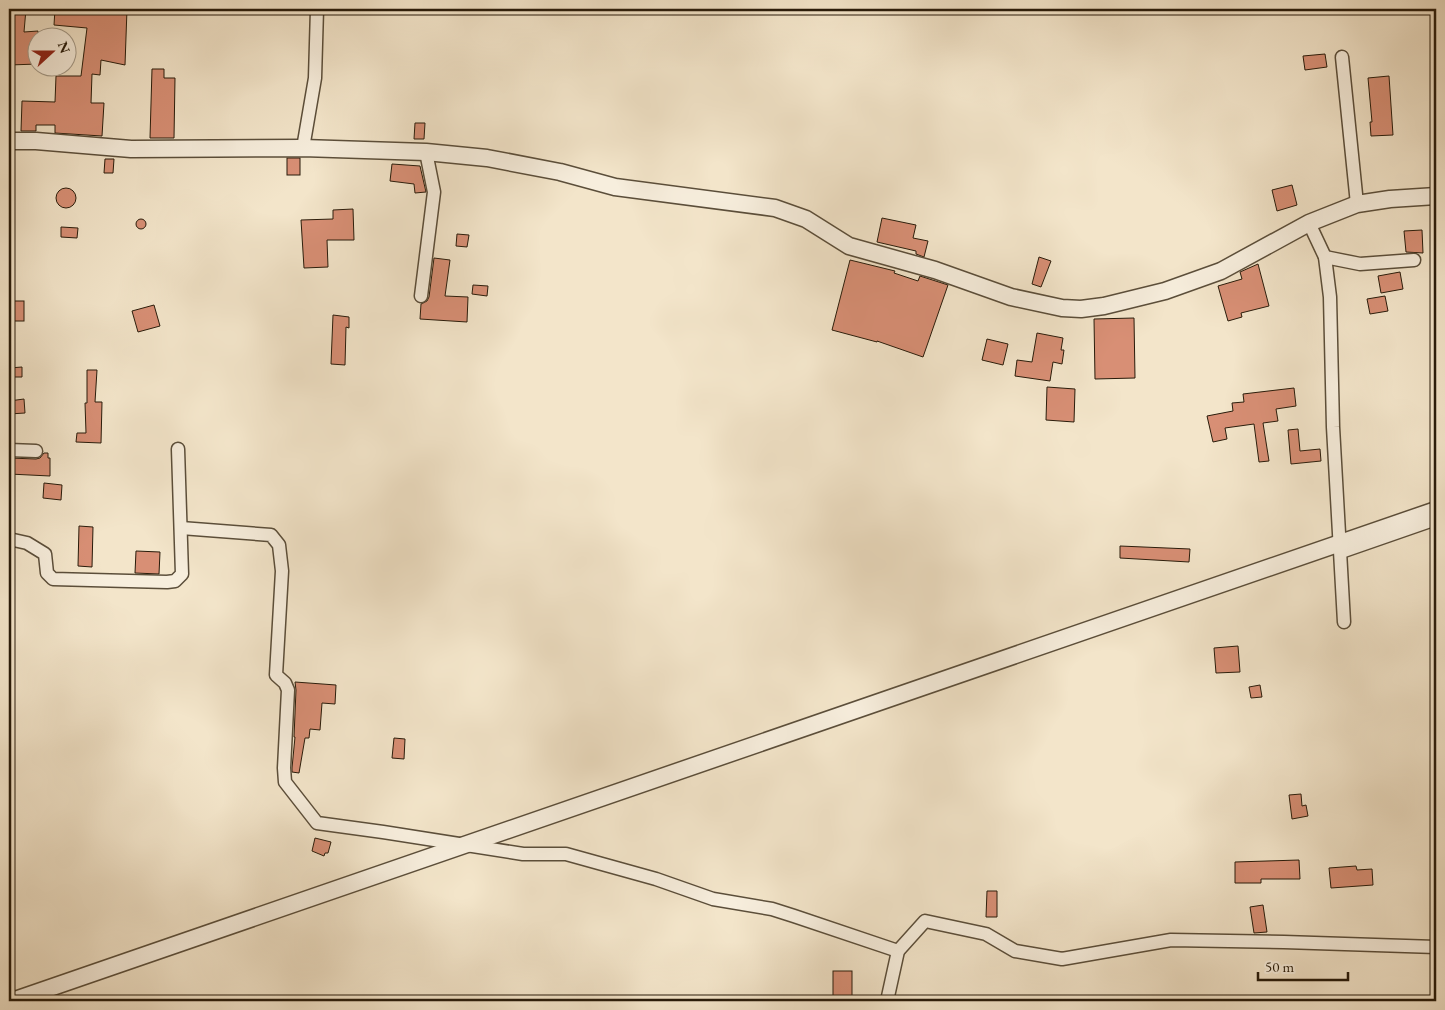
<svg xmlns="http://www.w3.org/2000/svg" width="1445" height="1010" font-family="'EB Garamond',serif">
<rect width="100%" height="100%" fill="#f3e5ca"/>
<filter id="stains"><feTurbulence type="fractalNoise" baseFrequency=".004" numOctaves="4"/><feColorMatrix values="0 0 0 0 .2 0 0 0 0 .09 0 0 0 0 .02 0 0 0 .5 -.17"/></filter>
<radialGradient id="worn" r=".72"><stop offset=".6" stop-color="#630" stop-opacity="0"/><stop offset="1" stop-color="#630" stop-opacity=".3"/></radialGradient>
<g fill="#d88f75" stroke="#281b0a">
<path d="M9 9H26L24 32 38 31V64L9 65V55H13V25H9Z"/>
<path d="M55 9H127L125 65 101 60 100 75 92 74 91 103H104L102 136 55 133V125H36V131H21L22 101 55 102 56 76H81L87 28 54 25Z"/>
<path d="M1325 54 1327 67 1305 70 1303 56Z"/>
<path d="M152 69H164V78H175L174 138H150Z"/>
<path d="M1389 76 1393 135 1371 136 1370 122H1372L1368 78Z"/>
<path d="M415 123H425L424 139H414Z"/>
<rect x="287" y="158" width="13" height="17"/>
<path d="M105 159H114L113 173H104Z"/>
<path d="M392 164 420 166 426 192 415 193 414 184 390 181Z"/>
<path d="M1292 185 1297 205 1277 211 1272 190Z"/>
<circle cx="66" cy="198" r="10"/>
<path d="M353 209 354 240H327L328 267 304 268 301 220 333 219V210Z"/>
<path d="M882 218 916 225 913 238 928 241 924 257 916 254V251L877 242Z"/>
<circle cx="141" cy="224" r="5"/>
<path d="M61 227 78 228 77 238 61 237Z"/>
<path d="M1422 230 1423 253 1406 252 1404 231Z"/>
<path d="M457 234 469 235 467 247 456 246Z"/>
<path d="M1039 257 1051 261 1041 287 1032 284Z"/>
<path d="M434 258 450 260 445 296 468 297 467 322 420 319 421 304 427 301 429 297Z"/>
<path d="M850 260 895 271 894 273 918 281 920 276 948 285 923 357 877 341V342L832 330Z"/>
<path d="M1258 264 1269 306 1241 313 1242 317 1228 321 1218 286 1242 279 1240 272Z"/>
<path d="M1400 272 1403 289 1381 293 1378 276Z"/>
<path d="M473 285 488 286 487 296 472 294Z"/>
<path d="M1385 296 1388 311 1370 314 1367 299Z"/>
<rect x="10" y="301" width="14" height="20"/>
<path d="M154 305 160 326 138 332 132 311Z"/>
<path d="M333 315 349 317V328L346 327 345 365 331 364Z"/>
<path d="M1134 318 1135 378 1095 379 1094 319Z"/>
<path d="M1037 333 1063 338 1061 350H1064L1062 364 1053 362 1050 381 1015 376 1017 360 1032 362Z"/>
<path d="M987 339 1008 344 1003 365 982 360Z"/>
<path d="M22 367V377H9V368Z"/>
<path d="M87 370H97L95 402H102L101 443 76 442 77 433H86L85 403H87Z"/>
<path d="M1047 387 1075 389 1074 422 1046 420Z"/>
<path d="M1294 388 1296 406 1276 409 1278 421 1263 423 1269 461 1259 462 1254 424 1225 428 1227 439 1213 442 1207 416 1233 411 1232 403 1244 402 1243 394Z"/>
<path d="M24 399 25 413 9 414V401Z"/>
<path d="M1298 429 1300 451 1320 449 1321 461 1291 464 1288 430Z"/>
<path d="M44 453H48V458H50V476L9 474V458L36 459 40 458Z"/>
<path d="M44 483 62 485 61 500 43 498Z"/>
<path d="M79 526 93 527 92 567 78 566Z"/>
<path d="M1120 546 1190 549 1189 562 1120 558Z"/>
<path d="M136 551 160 552 159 574 135 573Z"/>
<path d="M1238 646 1240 672 1216 673 1214 648Z"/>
<path d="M295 682 336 685 335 704 322 703 320 730 310 729 309 738H305L299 773 292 772V768L295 737H294L296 690Z"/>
<path d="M1260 685 1262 697 1251 698 1249 687Z"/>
<path d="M394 738 405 739 404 759 392 758Z"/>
<path d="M1301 794 1302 806 1306 805 1308 816 1292 819 1289 795Z"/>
<path d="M315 838 331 842 328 853H325L324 856 312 851Z"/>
<path d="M1299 860 1300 879H1261V883H1235V862Z"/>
<path d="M1356 866 1357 870 1372 869 1373 885 1331 888 1329 868Z"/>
<path d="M987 891H997V917H986Z"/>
<path d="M1263 905 1267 932 1254 933 1250 907Z"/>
<rect x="833" y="971" width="19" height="30"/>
</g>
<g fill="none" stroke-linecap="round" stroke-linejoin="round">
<g stroke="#5b4e3a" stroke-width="15">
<g id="minor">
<path d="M1342 57 1357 204"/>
<path d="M303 148 315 78 317 9"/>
<path d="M1309 223 1325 257 1330 297 1333 427 1344 622"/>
<path d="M1325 257 1360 264 1414 260"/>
<path d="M421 296 434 192 426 152"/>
<path d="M9 450 36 451"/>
<path d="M181 528 271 535 279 545 282 571 276 675 285 683 288 690 284 768 285 782 317 823 383 832 523 854H566L656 879 713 899 772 909 794 916 898 951"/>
<path d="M9 539 27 543 45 554 47 573 53 579 167 582 175 581 182 574 178 449"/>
<path d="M1341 552 1436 519"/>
<path d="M887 1001 898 951 925 921 986 934 1015 951 1062 959 1171 940 1284 942 1436 947"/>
</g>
</g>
<g stroke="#5b4e3a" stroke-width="19">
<g id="tertiary">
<path d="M9 141H36L131 149 303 148 426 152 487 158 560 172 615 187 775 208 806 219 849 246 935 270 1011 297 1062 308 1081 309 1104 306 1165 291 1221 271 1309 223 1357 204 1390 199 1436 196"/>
<path d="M12 1001 1436 510"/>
</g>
</g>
<use href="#minor" stroke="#f7eedd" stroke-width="12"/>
<use href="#tertiary" stroke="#f7eedd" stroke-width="16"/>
</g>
<rect width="1445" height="1010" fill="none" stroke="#f3e5ca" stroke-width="30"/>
<rect x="10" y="10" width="1425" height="990" fill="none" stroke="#281b0a" stroke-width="2.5"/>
<rect x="15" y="15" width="1415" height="980" fill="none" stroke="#281b0a"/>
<g transform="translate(52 52) rotate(69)"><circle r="24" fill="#f7eedd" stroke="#a49a89"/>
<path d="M0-4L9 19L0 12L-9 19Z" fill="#8f2418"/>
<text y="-8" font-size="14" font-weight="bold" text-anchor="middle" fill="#281b0a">N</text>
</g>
<path d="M1258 972v8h90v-8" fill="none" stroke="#281b0a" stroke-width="2.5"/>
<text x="1265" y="972" font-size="15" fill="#281b0a" stroke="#f7eedd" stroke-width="4" paint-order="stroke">50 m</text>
<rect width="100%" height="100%" filter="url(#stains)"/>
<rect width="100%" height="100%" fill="url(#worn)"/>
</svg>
